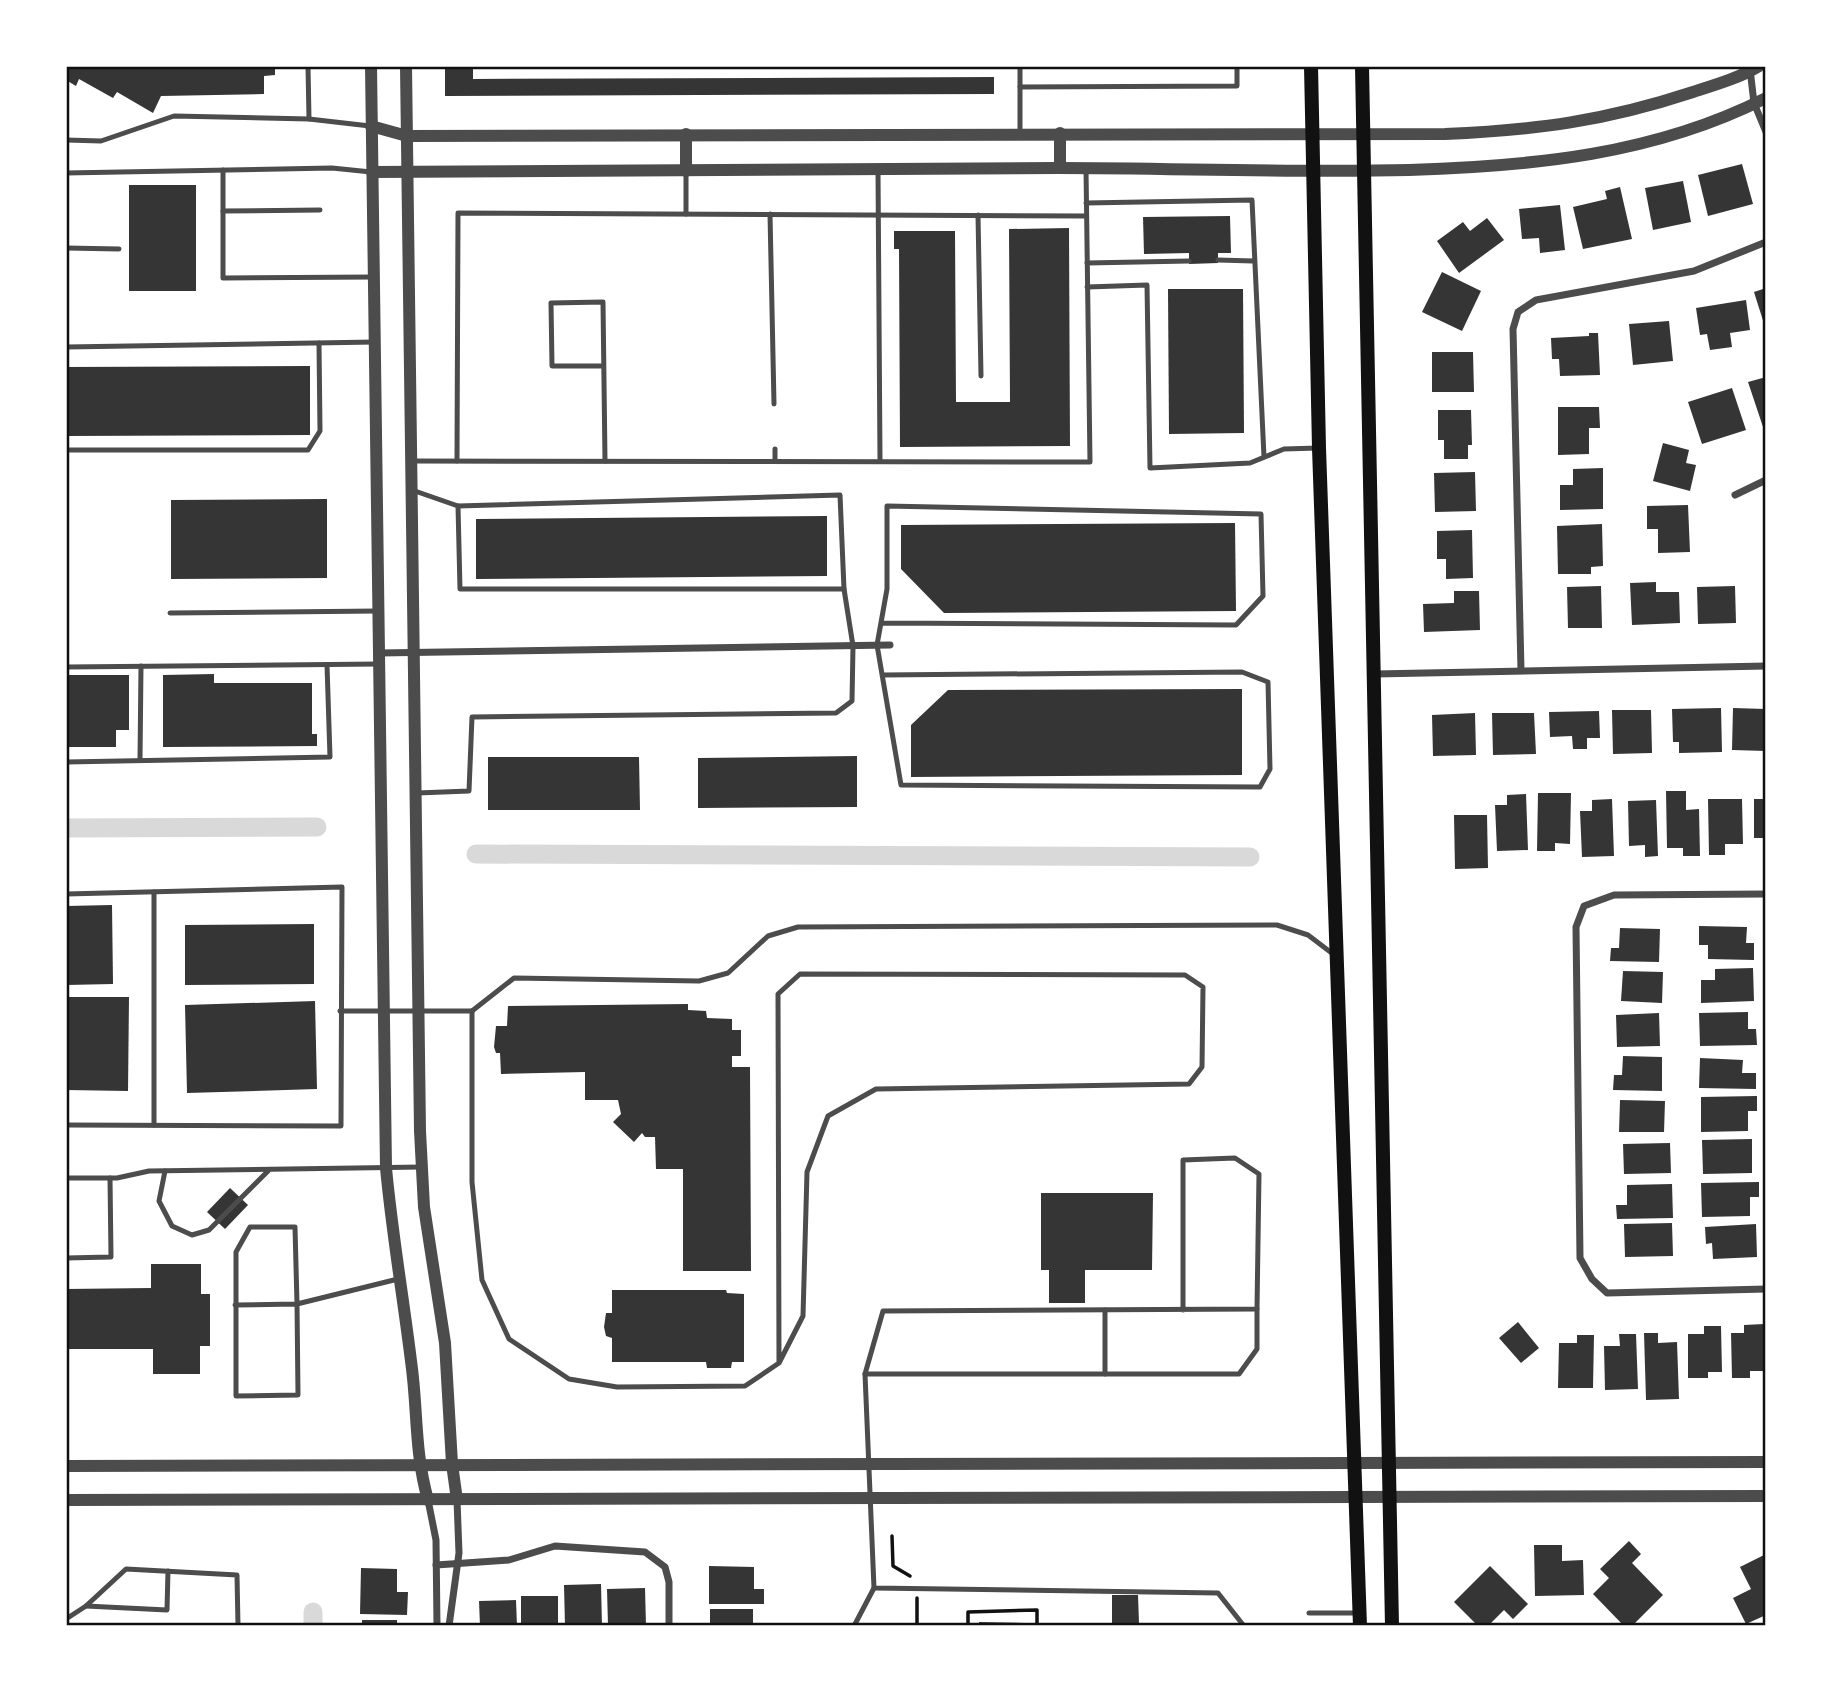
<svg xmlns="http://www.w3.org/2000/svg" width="1832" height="1692" font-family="'Sofia Sans Condensed',sans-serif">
<rect width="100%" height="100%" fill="#fff"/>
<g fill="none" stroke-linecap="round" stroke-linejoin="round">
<g stroke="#d9d9d9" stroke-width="19">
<path d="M66 828 317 827"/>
<path d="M476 854 1250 857"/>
<path d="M313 1612V1626"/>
</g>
</g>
<g fill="#353535">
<path d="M66 66H275V75L264 76V94L161 96 153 113 117 92 113 98 79 79 76 86 66 80Z"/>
<path d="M445 66H473V79L994 77V94L445 96Z"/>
<path d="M1742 164 1753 204 1708 216 1698 175Z"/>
<path d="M1683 181 1691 222 1653 230 1645 188Z"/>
<rect x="129" y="185" width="67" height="106"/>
<path d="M1620 187 1632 239 1583 249 1573 207 1607 199 1605 191Z"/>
<path d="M1560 205 1565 250 1540 253 1539 238 1522 239 1519 209Z"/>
<path d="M1230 216 1231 253H1218V263L1189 264V253L1144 254 1143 217Z"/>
<path d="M1487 218 1504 240 1459 273 1437 241 1463 222 1470 231Z"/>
<path d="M1069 228 1070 446 900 447 899 249H894V231H955L956 402H1010L1009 229Z"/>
<path d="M1442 272 1481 291 1462 331 1422 312Z"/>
<path d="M1766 288V327H1765L1754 292Z"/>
<path d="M1168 289H1243L1244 433 1169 434Z"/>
<path d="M1746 300 1750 330 1730 333 1732 347 1710 350 1707 334 1700 335 1696 308Z"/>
<path d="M1669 321 1673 361 1633 365 1629 324Z"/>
<path d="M1589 333H1598L1600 375 1560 376 1559 359H1552L1551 338 1589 336Z"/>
<path d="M1432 352H1473L1474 392H1432Z"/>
<path d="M310 366V435L66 436V367Z"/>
<path d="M1766 377V427H1763L1748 382Z"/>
<path d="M1732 388 1746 430 1702 444 1688 402Z"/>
<path d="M1558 407H1599L1600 428H1589V454L1558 455Z"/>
<path d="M1438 410H1471L1472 445H1468V459H1444V440H1438Z"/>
<path d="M1663 443 1689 450 1686 463 1696 465 1690 491 1653 481Z"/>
<path d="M1603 468V509L1560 510V485H1573V469Z"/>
<path d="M1475 472 1476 511 1435 512 1434 473Z"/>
<path d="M327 499V578L171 579V500Z"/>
<path d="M1688 505 1690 552 1658 553V529H1647V506Z"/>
<path d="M827 516V576L476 579V519Z"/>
<path d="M1235 523 1236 611 944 613 901 569V525Z"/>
<path d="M1602 524 1603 566 1591 567V574H1558L1557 526Z"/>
<path d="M1472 530 1473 578 1446 579V559H1437V531Z"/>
<path d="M1656 582V592H1679L1680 623 1632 625 1630 583Z"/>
<path d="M1601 586 1602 628H1568L1567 587Z"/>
<path d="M1735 586 1736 623 1698 624 1697 587Z"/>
<path d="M1454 591H1479L1480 630 1424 632 1423 604 1454 603Z"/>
<path d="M214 674V683H312V734H317V746L163 747V675Z"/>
<path d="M66 675H129V730H116V747H66Z"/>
<path d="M1242 689V775L911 777V725L948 690Z"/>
<path d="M1721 708 1722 752 1679 753V742H1673L1672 709Z"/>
<path d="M1733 708 1766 709V751L1732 750Z"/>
<path d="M1612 710H1651L1652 753 1613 754Z"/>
<path d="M1599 711 1600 738H1587V749H1573L1572 736 1550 737 1549 712Z"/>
<path d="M1475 713 1476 755 1433 756 1432 715Z"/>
<path d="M1492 713H1534L1536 754 1493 755Z"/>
<path d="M857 756V807L698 808V758Z"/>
<path d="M488 757H639L640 810H488Z"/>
<path d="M1666 791H1686V810L1699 809 1700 856H1683V848H1667Z"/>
<path d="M1538 793H1571L1570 844 1555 843V851H1537Z"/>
<path d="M1526 794 1528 850 1497 851 1495 805H1507V795Z"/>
<path d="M1612 799 1614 856 1582 857 1580 811H1592V800Z"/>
<path d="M1708 799H1742L1743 844H1725V855H1709Z"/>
<rect x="1754" y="799" width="12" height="39"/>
<path d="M1656 800 1658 856 1645 857V845L1629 846 1628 801Z"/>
<path d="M1454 815H1487L1488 868 1455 869Z"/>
<path d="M112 905 113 984 66 985V906Z"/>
<path d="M314 924V984L185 985V925Z"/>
<path d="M1699 926 1747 927 1746 943H1754V960L1708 959V945H1699Z"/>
<path d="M1620 928 1660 929 1659 962 1610 961 1611 948H1619Z"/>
<path d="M1753 968 1754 1001 1701 1003V980H1715V969Z"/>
<path d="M1623 971 1663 972 1662 1003 1621 1001Z"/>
<path d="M66 997H129L128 1091 66 1090Z"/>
<path d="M315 1001 317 1089 187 1093 185 1005Z"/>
<path d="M688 1004V1010L706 1011 707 1018 732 1019V1030H741V1056H732V1067H750L751 1271H683V1169H656L655 1137H645L642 1133 634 1142 613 1122 621 1114 618 1100H585V1072L501 1074 500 1053H496L494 1047 496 1026H507L508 1006Z"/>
<path d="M1748 1012V1029H1756L1757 1045 1700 1046 1699 1013Z"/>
<path d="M1659 1013 1660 1046 1617 1047 1616 1015Z"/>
<path d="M1623 1056 1662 1057V1091L1613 1090 1614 1075H1622Z"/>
<path d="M1700 1058 1743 1060 1742 1073H1756V1089L1699 1088Z"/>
<path d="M1757 1096V1111H1748V1131L1701 1132V1097Z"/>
<path d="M1620 1100 1665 1101 1664 1132H1619Z"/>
<path d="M1752 1139V1173L1703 1174 1702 1140Z"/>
<path d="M1670 1143 1671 1173 1624 1174 1623 1144Z"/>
<path d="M1759 1182V1197H1750V1216L1702 1217 1701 1183Z"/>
<path d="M1672 1184 1673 1218 1617 1219 1616 1205H1627V1185Z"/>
<path d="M230 1188 248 1205 225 1229 207 1212Z"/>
<path d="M1041 1193H1153L1152 1270H1085V1303H1049V1270H1041Z"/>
<path d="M1672 1223 1673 1256 1625 1257 1624 1224Z"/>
<path d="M1756 1224 1757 1257 1713 1259 1712 1243 1706 1244 1705 1227Z"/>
<path d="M151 1264H201V1294H210V1346H200V1374H153V1349H66V1289L151 1288Z"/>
<path d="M612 1290H726L727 1293 744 1294V1362H732L731 1368H707L706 1362H612V1338L606 1336 604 1327 606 1313H612Z"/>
<path d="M1518 1322 1539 1348 1521 1363 1499 1338Z"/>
<path d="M1764 1324V1371H1750V1378H1732L1731 1333H1744V1325Z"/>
<path d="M1704 1326H1721L1722 1372H1708V1378H1688V1334H1704Z"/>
<path d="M1644 1333H1658V1343L1677 1342 1679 1399 1646 1400Z"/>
<path d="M1619 1334H1636L1638 1389 1605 1390 1604 1346H1620Z"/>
<path d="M1577 1335H1594L1593 1388H1558L1559 1343H1577Z"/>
<path d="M1629 1541 1641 1554 1632 1563 1663 1595 1632 1626H1624L1593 1594 1609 1578 1600 1569Z"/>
<path d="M1534 1545H1562V1561L1583 1560 1584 1595 1535 1596Z"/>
<path d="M1766 1554V1615L1746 1624 1733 1598 1751 1589 1740 1567Z"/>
<path d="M709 1566 754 1567V1589H764V1604H709Z"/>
<path d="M1490 1566 1528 1604 1513 1619 1504 1610 1488 1626H1478L1454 1602Z"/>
<path d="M361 1568 397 1569V1592H408L407 1615 360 1614Z"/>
<path d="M601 1584 602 1626H565L564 1585Z"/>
<path d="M645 1588 646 1626H608L607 1589Z"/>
<path d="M1112 1595H1138L1139 1623 1116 1626 1112 1623Z"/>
<rect x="521" y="1596" width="37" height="30"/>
<path d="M516 1600 517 1626H480L479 1601Z"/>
<rect x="710" y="1609" width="43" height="17"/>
<rect x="362" y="1620" width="35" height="6"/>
<path d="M979 1622 1024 1623V1626H979Z"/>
</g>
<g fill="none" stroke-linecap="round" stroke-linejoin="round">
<g stroke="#111" stroke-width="3.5">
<path d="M892 1536 893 1566 910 1576"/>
<path d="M917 1598V1626"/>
<path d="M968 1626V1612L1037 1610V1626"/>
<path d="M1187 1626H1229"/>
</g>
<g stroke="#4c4c4c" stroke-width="5">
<path d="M308 66 309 119"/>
<path d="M1020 66V133"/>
<path d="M1020 87 1237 86V66"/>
<path d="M66 140 101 141 174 116 309 119 370 126"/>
<path d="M878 170 880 461"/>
<path d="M686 172V214"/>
<path d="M66 173 332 168 371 172"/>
<path d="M1086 203 1252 200 1264 457"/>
<path d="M320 210 223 211V278L374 277"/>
<path d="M223 211V170"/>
<path d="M770 214 774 404"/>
<path d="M978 215 981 376"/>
<path d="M66 248 119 249"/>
<path d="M1218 260 1253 261"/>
<path d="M1087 263 1189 261"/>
<path d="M1087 287 1147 285 1150 468 1250 463 1284 449 1318 448"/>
<path d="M66 347 375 342"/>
<path d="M603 366H552L551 303 603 302 605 461"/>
<path d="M775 449V461"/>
<path d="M66 450H308L320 431 319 343"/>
<path d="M413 461 1090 462 1086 169"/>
<path d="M457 461 458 213 1086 216"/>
<path d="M412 490 458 506 840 495 844 589 853 646 852 701 836 713 472 717 469 791 417 793"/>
<path d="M458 506 460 589H844"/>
<path d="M170 613 378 611"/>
<path d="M66 667 379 664"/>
<path d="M882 675 1242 672 1268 682 1270 769 1260 787 901 785 877 645 887 589V506L1261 514 1263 596 1236 625 883 623"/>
<path d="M140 760 141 666"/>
<path d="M66 762 330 757 327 665"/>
<path d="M154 892V1125"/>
<path d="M66 894 342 887 341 1126 66 1125"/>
<path d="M340 1011H472V1182L482 1280 509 1339 569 1379 617 1387 745 1386 779 1363 803 1316 807 1172 828 1116 876 1089 1189 1084 1202 1067 1203 987 1185 975 800 974 778 994 779 1363"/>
<path d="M472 1011 514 978 699 981 728 973 768 936 798 927 1277 925 1308 935 1333 954"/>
<path d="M165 1171 159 1201 172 1226 192 1235 209 1230 268 1171"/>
<path d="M66 1178H117L149 1171 422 1167"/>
<path d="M66 1258 111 1257 110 1178"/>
<path d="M235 1305 297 1304 298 1395 236 1396V1252L250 1227H295L297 1304 398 1279"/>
<path d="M1105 1310V1374"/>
<path d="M1183 1310V1160L1235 1158 1259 1174 1257 1309C1133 1310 1008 1310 883 1311L865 1374 874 1588 1218 1593 1244 1626"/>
<path d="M865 1374H1239L1257 1349V1309"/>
<path d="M86 1606 167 1610 168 1571"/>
<path d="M1309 1613H1356"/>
<path d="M66 1619 86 1606 126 1569 237 1575 238 1626"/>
<path d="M854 1626 874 1588"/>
</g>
<g stroke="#4c4c4c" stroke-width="7">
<path d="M1750 69 1754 103 1766 132"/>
<path d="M1735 495 1766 480"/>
<path d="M379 653 890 645"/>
<path d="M1521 670 1513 329 1518 312 1536 300 1694 271 1766 242"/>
<path d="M1375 674 1766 666"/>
<path d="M1766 894 1614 895 1584 906 1576 927 1580 1258 1592 1279 1607 1293 1766 1289"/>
<path d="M428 1500 436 1540 437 1626"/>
<path d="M436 1565 509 1560 555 1546 645 1552 665 1567 669 1582V1626"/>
<path d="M449 1626 459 1553 457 1500"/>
</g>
<g stroke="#4c4c4c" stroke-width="12">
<path d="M371 66 386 1168C392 1233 403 1296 411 1361 418 1410 414 1450 428 1500"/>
<path d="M406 66 420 1131 424 1207 445 1343 452 1464 457 1500"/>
<path d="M371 126 407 136 1445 134C1537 130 1605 121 1693 92 1715 85 1739 78 1759 66"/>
<path d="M686 134V171"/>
<path d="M1060 168V133"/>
<path d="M372 172C601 172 829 168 1057 168 1174 168 1292 173 1409 170 1533 166 1653 155 1766 98"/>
<path d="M66 1466 1766 1462"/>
<path d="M66 1500 1766 1496"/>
</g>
<g stroke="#111" stroke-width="14">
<path d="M1311 66 1319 448 1360 1626"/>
<path d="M1362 66 1392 1626"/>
</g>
</g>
<rect width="1832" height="1692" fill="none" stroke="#ffffff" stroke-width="136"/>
<rect x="68" y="68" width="1696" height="1556" fill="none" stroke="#111" stroke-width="2.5"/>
</svg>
